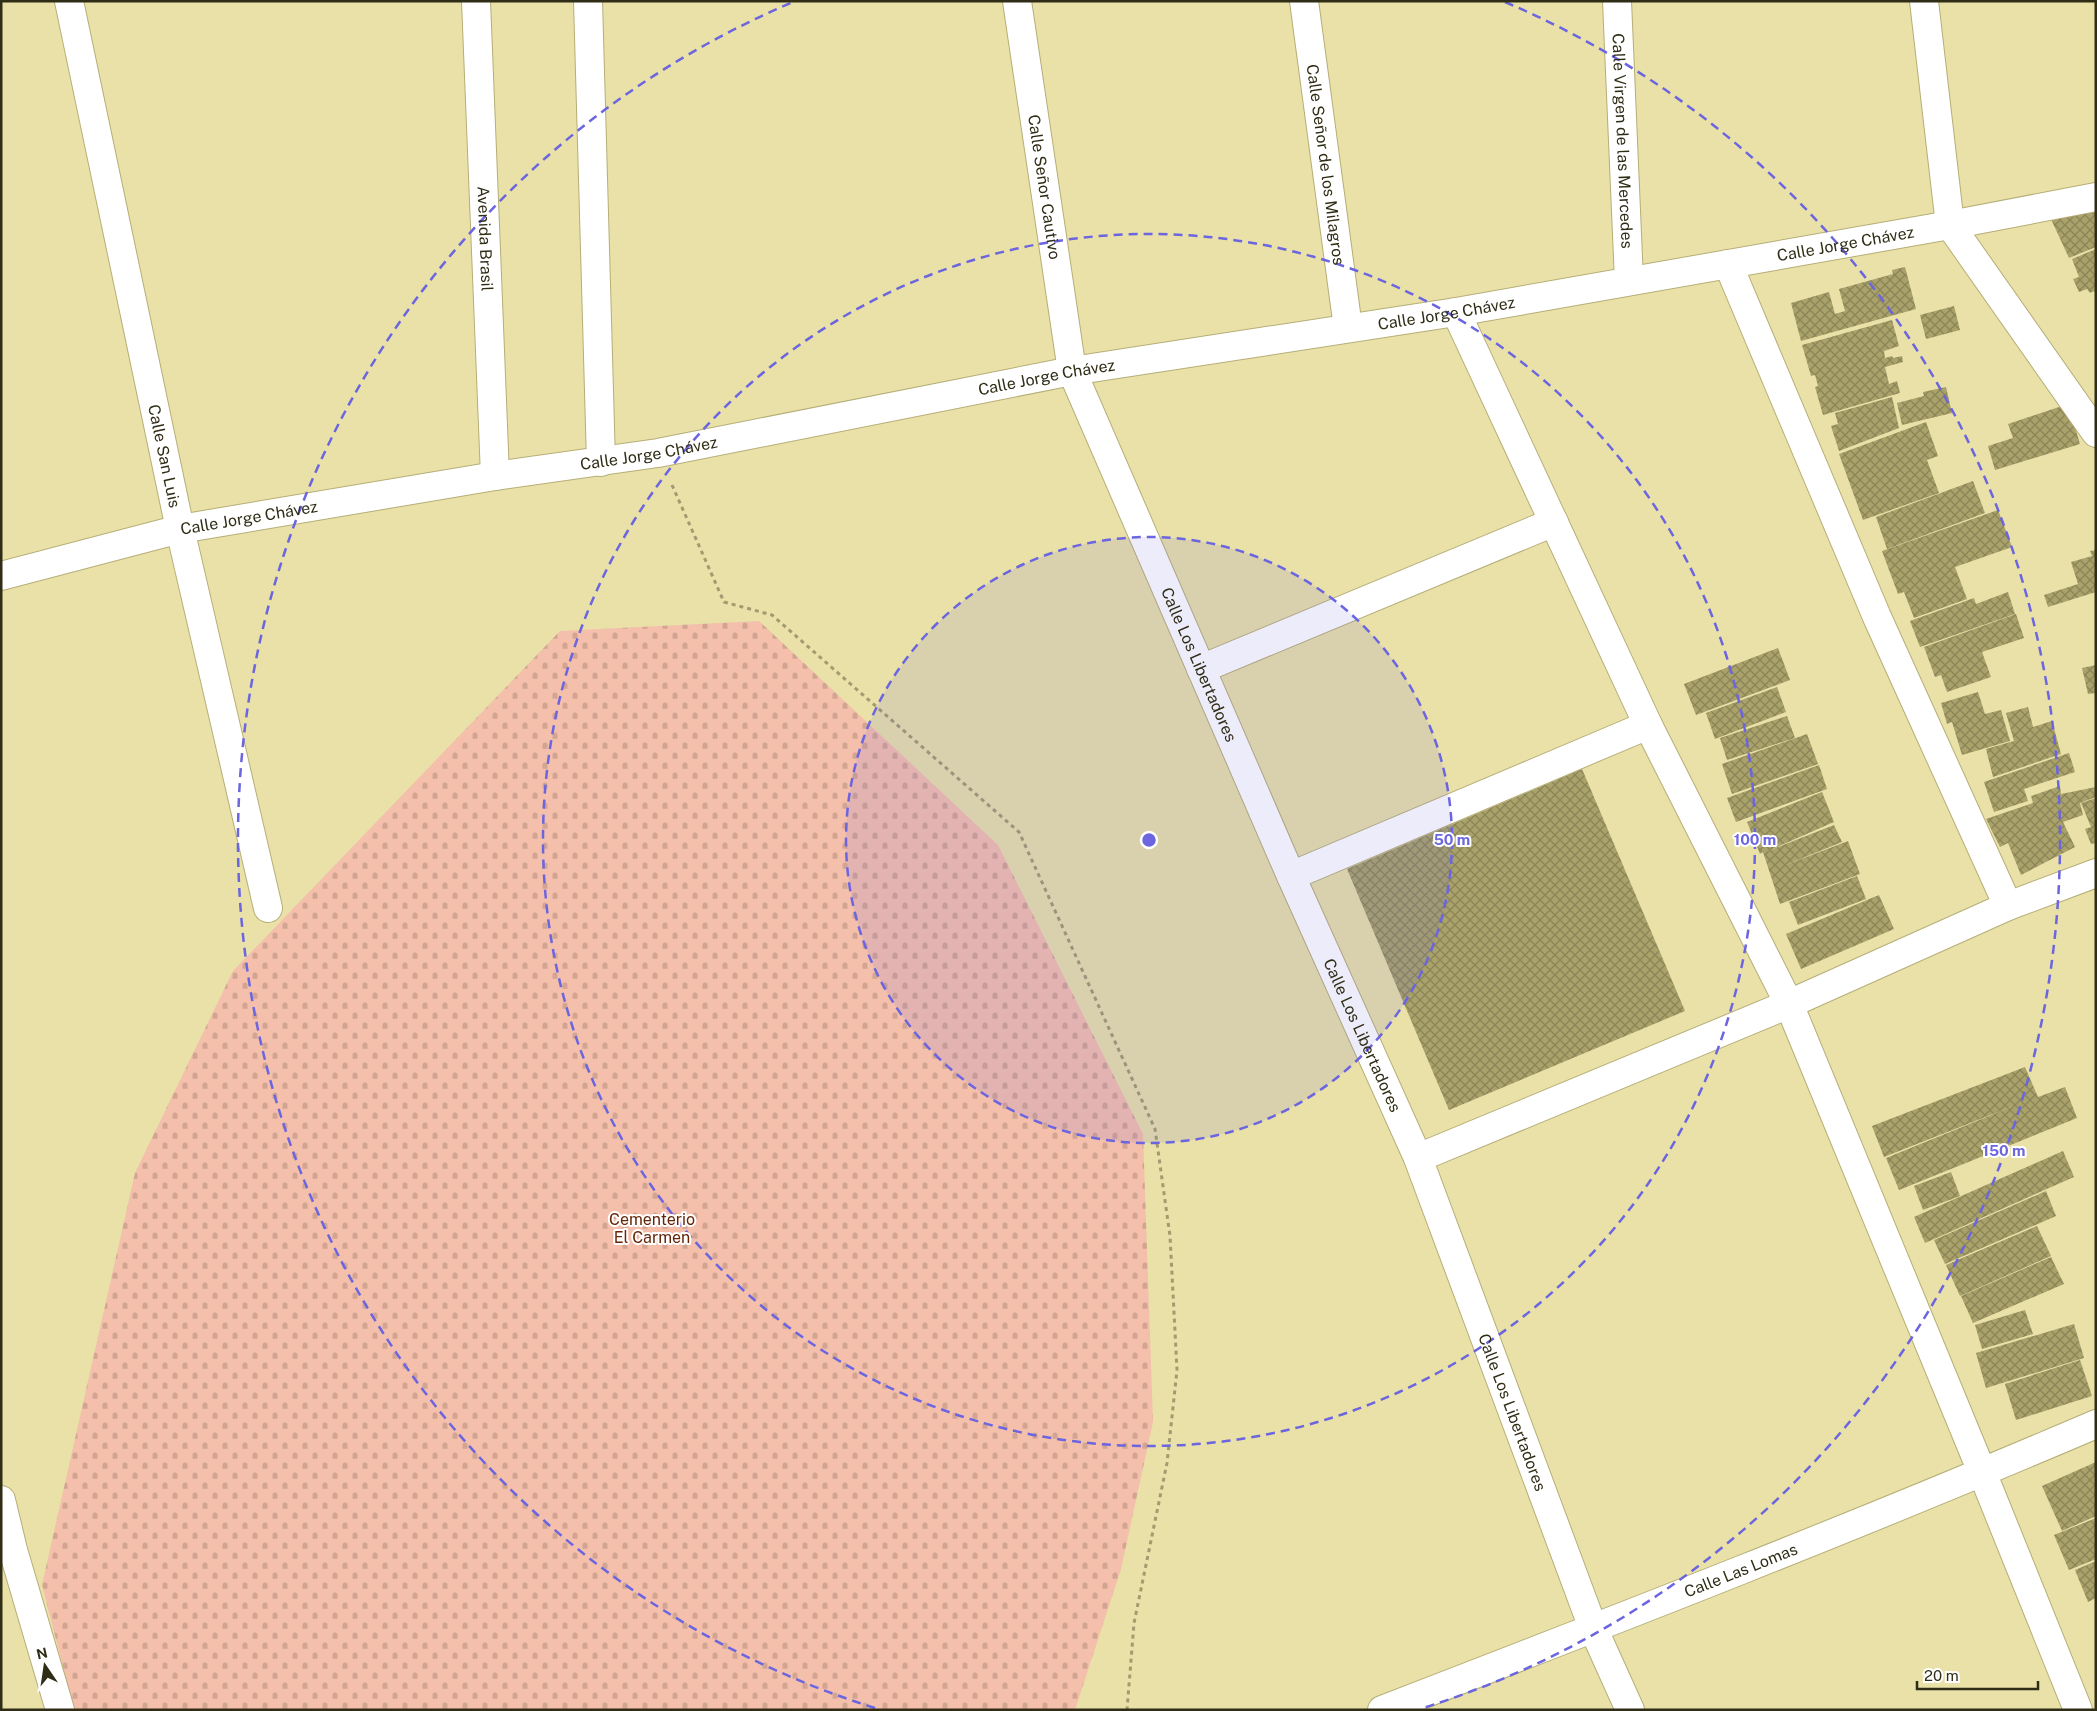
<svg xmlns="http://www.w3.org/2000/svg" width="2097" height="1711" font-family="'Public Sans',sans-serif">
<defs>
<pattern id="cemetery-stones" width="16" height="16" patternUnits="userSpaceOnUse" patternTransform="scale(1.25)"><rect width="16" height="16" fill="#f4bfab"/><path d="M2 7V4a2 2 0 0 1 4 0v3zM10 15v-3a2 2 0 0 1 4 0v3z" fill="#d2a492"/></pattern>
<pattern id="building-cross-hatch" width="8" height="8" patternUnits="userSpaceOnUse" patternTransform="scale(1.25)"><rect width="8" height="8" fill="#a9a26b"/><path d="M0 0l8 8M0 8l8-8" fill="none" stroke="#8a8457"/></pattern>
</defs>
<rect width="100%" height="100%" fill="#e9e1a8"/>
<path fill="url(#cemetery-stones)" d="M759 621 998 845 1143 1134 1153 1422 1121 1569 1075 1710H74L42 1585 135 1173 233 971 560 631Z"/>
<g fill="url(#building-cross-hatch)">
<path d="M2096 200V247L2069 258 2050 217Z"/>
<path d="M2096 249V294L2094 291 2090 293 2087 289 2079 292 2073 279 2079 277 2072 259Z"/>
<path d="M1905 267 1916 309 1801 341 1791 303 1829 292 1835 314 1845 311 1839 289 1893 274 1892 270Z"/>
<path d="M1954 306 1960 330 1926 339 1920 315Z"/>
<path d="M1892 320 1899 346 1884 351 1885 358 1892 356 1893 358 1902 356 1903 362 1885 367 1889 384 1897 381 1900 393 1823 415 1815 387 1818 386 1815 375 1811 376 1802 345Z"/>
<path d="M1946 387 1952 413 1902 425 1897 403 1924 396 1923 392Z"/>
<path d="M1892 397 1899 428 1839 451 1831 426 1838 424 1835 413Z"/>
<path d="M2068 404 2080 444 1995 470 1988 446 2013 438 2008 424Z"/>
<path d="M1926 422 1938 456 1927 460 1939 493 1863 520 1839 454Z"/>
<path d="M1973 481 1985 513 1887 549 1876 517Z"/>
<path d="M1998 510 2012 547 1955 567 1967 599 1914 618 1904 592 1898 594 1882 551Z"/>
<path d="M2096 550V592L2048 607 2044 595 2078 584 2071 562 2092 556 2090 551Z"/>
<path d="M2008 592 2015 614 1920 647 1910 621 1974 598 1976 604Z"/>
<path d="M2016 614 2024 638 1982 652 1991 677 1947 692 1941 675 1935 677 1924 647Z"/>
<path d="M1778 648 1790 680 1696 715 1684 684Z"/>
<path d="M2096 665V693L2088 694 2082 668Z"/>
<path d="M1777 687 1786 712 1715 739 1706 713Z"/>
<path d="M1978 692 1985 714 2001 710 2010 741 1962 755 1952 722 1947 724 1941 703Z"/>
<path d="M2028 707 2033 727 2052 721 2061 754 1993 777 1986 749 2014 741 2006 713Z"/>
<path d="M1787 716 1795 738 1727 760 1720 738Z"/>
<path d="M1807 734 1818 764 1732 794 1722 764Z"/>
<path d="M2069 753 2075 772 2024 789 2028 801 1994 812 1984 782Z"/>
<path d="M1819 765 1827 789 1736 822 1727 798Z"/>
<path d="M1582 769 1685 1011 1449 1110 1347 869Z"/>
<path d="M2060 786 2061 794 2096 787V797L2080 803 2083 815 2063 822 2075 847 2021 875 2008 843 2000 847 1986 819 2033 803 2031 796Z"/>
<path d="M1822 792 1834 822 1768 851 1834 825 1842 842 1783 866 1848 841 1860 874 1780 904 1763 852 1760 854 1747 822Z"/>
<path d="M2096 798V843L2091 844 2085 829 2091 827 2081 803Z"/>
<path d="M1857 876 1866 899 1798 925 1789 902Z"/>
<path d="M1879 895 1894 929 1801 969 1786 934Z"/>
<path d="M2025 1067 2038 1097 2065 1087 2077 1118 1899 1190 1886 1158 2016 1105 1884 1157 1872 1126Z"/>
<path d="M2063 1151 2074 1177 1925 1243 1914 1217Z"/>
<path d="M1951 1172 1960 1196 1923 1210 1914 1186Z"/>
<path d="M2046 1191 2056 1216 1945 1264 1934 1240Z"/>
<path d="M2037 1226 2051 1256 1960 1296 1946 1265Z"/>
<path d="M2051 1257 2064 1284 1973 1323 1961 1296Z"/>
<path d="M2025 1310 2033 1334 1982 1349 1975 1325Z"/>
<path d="M2074 1324 2084 1358 1986 1388 1976 1353Z"/>
<path d="M2080 1360 2092 1396 2016 1420 2005 1384Z"/>
<path d="M2096 1462V1516L2062 1531 2042 1486Z"/>
<path d="M2096 1518V1559L2069 1570 2054 1535Z"/>
<path d="M2096 1561V1598L2088 1602 2075 1570Z"/>
</g>
<g fill="none" stroke-linecap="round" stroke-linejoin="round">
<g stroke="#b6ae77" stroke-width="30">
<g id="street">
<path id="s1" d="M69 1 180 529 268 908"/>
<path id="s2" d="M1017 1 1072 371 1291 876 1418 1158 1593 1628 1630 1710"/>
<path id="s3" d="M1304 1 1348 328"/>
<path id="s4" d="M1617 1 1629 281"/>
<path d="M1924 1 1950 225 2096 433"/>
<path d="M1728 264 1877 617 2008 906"/>
<path d="M1456 312 1648 725 1789 1004 1982 1472 2078 1710"/>
<path id="s5" d="M1 576 180 529 495 476 658 453 1072 371 1456 312 1950 225 2096 197"/>
<path d="M1201 669 1554 522"/>
<path d="M1291 876 1648 725"/>
<path d="M1418 1158 1789 1004 2008 906 2096 873"/>
<path d="M1 1500 13 1550 60 1710"/>
<path id="s6" d="M1382 1710C1621 1618 1860 1525 2096 1424"/>
</g>
</g>
<g stroke="#b6ae77" stroke-width="30">
<g id="secondary">
<path id="s7" d="M476 1 495 476"/>
<path d="M588 1 601 462"/>
</g>
</g>
<path stroke="#a19b6f" stroke-width="3" stroke-dasharray="4 4" stroke-linecap="butt" d="M672 485 724 602 772 615 1019 832 1155 1129 1170 1236 1177 1370 1167 1463 1134 1623 1127 1710"/>
<use href="#street" stroke="#fff" stroke-width="28"/>
<use href="#secondary" stroke="#fff" stroke-width="28"/>
</g>
<circle cx="1149" cy="840" r="303" fill="#6b65df" fill-opacity=".12"/>
<g fill="none" stroke="#6b65df" stroke-width="2.5" stroke-dasharray="9 6">
<circle cx="1149" cy="840" r="303"/>
<circle cx="1149" cy="840" r="606"/>
<path d="M875 1708A910 910 0 0 1 793 2M1505 2A910 910 0 0 1 1423 1708"/>
</g>
<g text-anchor="middle" stroke-width="4" stroke-linejoin="round" paint-order="stroke">
<g font-size="16" fill="#302d16" stroke="#fff">
<text dy="6" stroke="none"><textPath href="#s4" startOffset="140">Calle Virgen de las Mercedes</textPath></text>
<text dy="6" stroke="none"><textPath href="#s3" startOffset="165">Calle Señor de los Milagros</textPath></text>
<text dy="6" stroke="none"><textPath href="#s2" startOffset="188">Calle Señor Cautivo</textPath></text>
<text dy="6" stroke="none"><textPath href="#s7" startOffset="238">Avenida Brasil</textPath></text>
<text dy="6" stroke="none"><textPath href="#s5" startOffset="1875">Calle Jorge Chávez</textPath></text>
<text dy="6" stroke="none"><textPath href="#s5" startOffset="1470">Calle Jorge Chávez</textPath></text>
<text dy="6" stroke="none"><textPath href="#s5" startOffset="1065">Calle Jorge Chávez</textPath></text>
<text dy="6" stroke="none"><textPath href="#s5" startOffset="660">Calle Jorge Chávez</textPath></text>
<text dy="6" stroke="none"><textPath href="#s1" startOffset="465">Calle San Luis</textPath></text>
<text dy="6" stroke="none"><textPath href="#s5" startOffset="255">Calle Jorge Chávez</textPath></text>
<text dy="6" stroke="none"><textPath href="#s2" startOffset="694">Calle Los Libertadores</textPath></text>
<text dy="6" stroke="none"><textPath href="#s2" startOffset="1099">Calle Los Libertadores</textPath></text>
<text dy="6" stroke="none"><textPath href="#s2" startOffset="1505">Calle Los Libertadores</textPath></text>
<text dy="6" stroke="none"><textPath href="#s6" startOffset="385">Calle Las Lomas</textPath></text>
</g>
<g font-size="16" fill="#652507" stroke="#fff">
<text x="652" y="1225">Cementerio<tspan x="652" dy="18">El Carmen</tspan></text>
</g>
</g>
<circle cx="1149" cy="840" r="8" fill="#6b65df" stroke="#fff" stroke-width="2.5"/>
<g font-size="15" text-anchor="middle" font-weight="bold" fill="#6b65df" stroke="#fff" stroke-width="4" stroke-linejoin="round" paint-order="stroke">
<text x="1452" y="845">50 m</text>
<text x="1755" y="845">100 m</text>
<text x="2004" y="1156">150 m</text>
</g>
<rect width="2097" height="1711" fill="none" stroke="#302d16" stroke-width="5"/>
<g transform="translate(45 1666) rotate(347)" stroke="#ffffff" stroke-width="4" paint-order="stroke">
<path d="M0-4L9 19L0 12L-9 19Z" fill="#302d16"/>
<text y="-8" font-size="14" font-weight="bold" text-anchor="middle" fill="#302d16">N</text>
</g>
<path d="M1917 1681v8h121v-8" fill="none" stroke="#302d16" stroke-width="2.5"/>
<text x="1924" y="1681" font-size="15" fill="#302d16" stroke="#ffffff" stroke-width="4" paint-order="stroke">20 m</text>
</svg>
